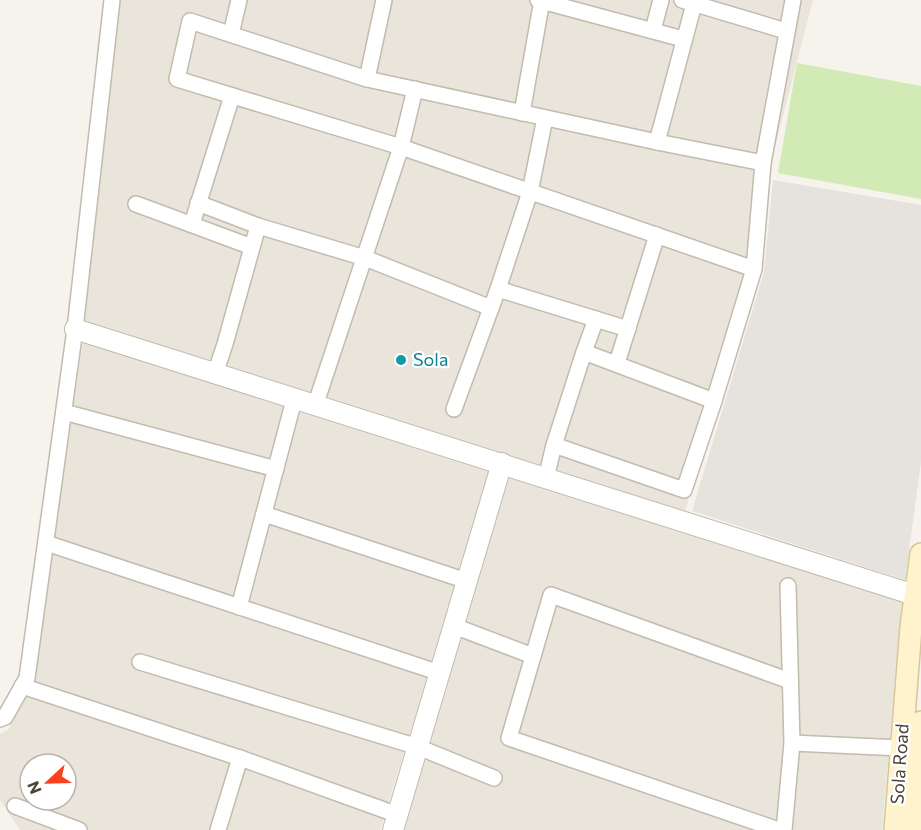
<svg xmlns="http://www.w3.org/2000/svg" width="921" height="830" font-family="Commissioner,sans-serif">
<rect width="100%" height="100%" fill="#f6f3ec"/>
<g fill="#eae5da" fill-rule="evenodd">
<path d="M119 0H813L771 162 758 272 684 514 81 325Z"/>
<path d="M83 341 492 470 380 830H20L0 800V734L8 730 33 678ZM30 764H66V800H30Z"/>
<path d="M504 469 902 600 882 830H394Z"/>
</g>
<path fill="#e6e2dd" d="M773 180 921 205V462L905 580 692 511 764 272Z"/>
<path fill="#d2eab5" d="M797 63 921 86V199L778 173Z"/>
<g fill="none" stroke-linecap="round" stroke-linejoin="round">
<g stroke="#c2bbae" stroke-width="18">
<g id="minor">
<path d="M538 0 683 39"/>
<path d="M682 0 786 31"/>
<path d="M190 21 367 79 657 142 763 163 754 269 401 147 177 79Z"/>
<path d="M653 30 661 0"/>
<path d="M231 34 239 0"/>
<path d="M367 79 384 0"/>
<path d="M522 113 542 0"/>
<path d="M657 142 694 4"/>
<path d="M763 163 793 0"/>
<path d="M198 203 258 226 365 258 491 308"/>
<path d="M136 204 252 247"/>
<path d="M192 224 232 96"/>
<path d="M498 289 628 329"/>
<path d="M584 352 714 401 684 490 554 445Z"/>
<path d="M584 352 596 319"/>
<path d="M617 363 657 235"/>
<path d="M215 374 225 344 258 226"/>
<path d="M714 401 754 269"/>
<path d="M315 406 401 147 415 89"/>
<path d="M454 409 498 289 530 192 545 118"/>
<path d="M64 412 276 469"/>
<path d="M546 478 554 445"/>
<path d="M264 514 467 581"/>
<path d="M46 543 440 673"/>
<path d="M239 607 294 400"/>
<path d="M454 626 533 656"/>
<path d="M140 662 418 747 494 778"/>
<path d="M22 686 240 758 398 815"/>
<path d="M0 719 5 717 27 678 75 329 112 0"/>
<path d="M792 743 901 748"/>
<path d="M15 806 79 830"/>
<path d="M218 830 240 758"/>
<path d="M779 830 509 738 551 595 790 681"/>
<path d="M784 830 792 743 788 586"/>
</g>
</g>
<g stroke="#c2bbae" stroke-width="22">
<g id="tertiary">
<path d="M75 329 921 597"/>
<path d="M393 830 502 463"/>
</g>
</g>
<g stroke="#d6c79b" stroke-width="24">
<g id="secondary">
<path d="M895 830 911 627 921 554"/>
<path d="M913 830 921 722"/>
</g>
</g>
<use href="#minor" stroke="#fff" stroke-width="15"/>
<use href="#tertiary" stroke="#fff" stroke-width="20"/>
<use href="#secondary" stroke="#fff3cd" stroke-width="21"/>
</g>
<circle fill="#0f9aa8" stroke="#fff" stroke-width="2" cx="401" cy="360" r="6"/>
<g text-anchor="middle" stroke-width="4.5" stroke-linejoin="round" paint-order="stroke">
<g font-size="18" fill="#0d838f" stroke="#fff" text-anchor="start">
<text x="413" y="366">Sola</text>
</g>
<g font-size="18" fill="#4b4439" stroke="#fff">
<text transform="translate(900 764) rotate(-86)" y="6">Sola Road</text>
</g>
</g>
<g transform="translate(48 782) rotate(248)"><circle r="28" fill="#ffffff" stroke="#b7b4b0" stroke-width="1.5"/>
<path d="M0-4.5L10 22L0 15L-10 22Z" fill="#fc3f1d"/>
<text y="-9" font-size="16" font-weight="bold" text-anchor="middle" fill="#4b4439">N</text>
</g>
</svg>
